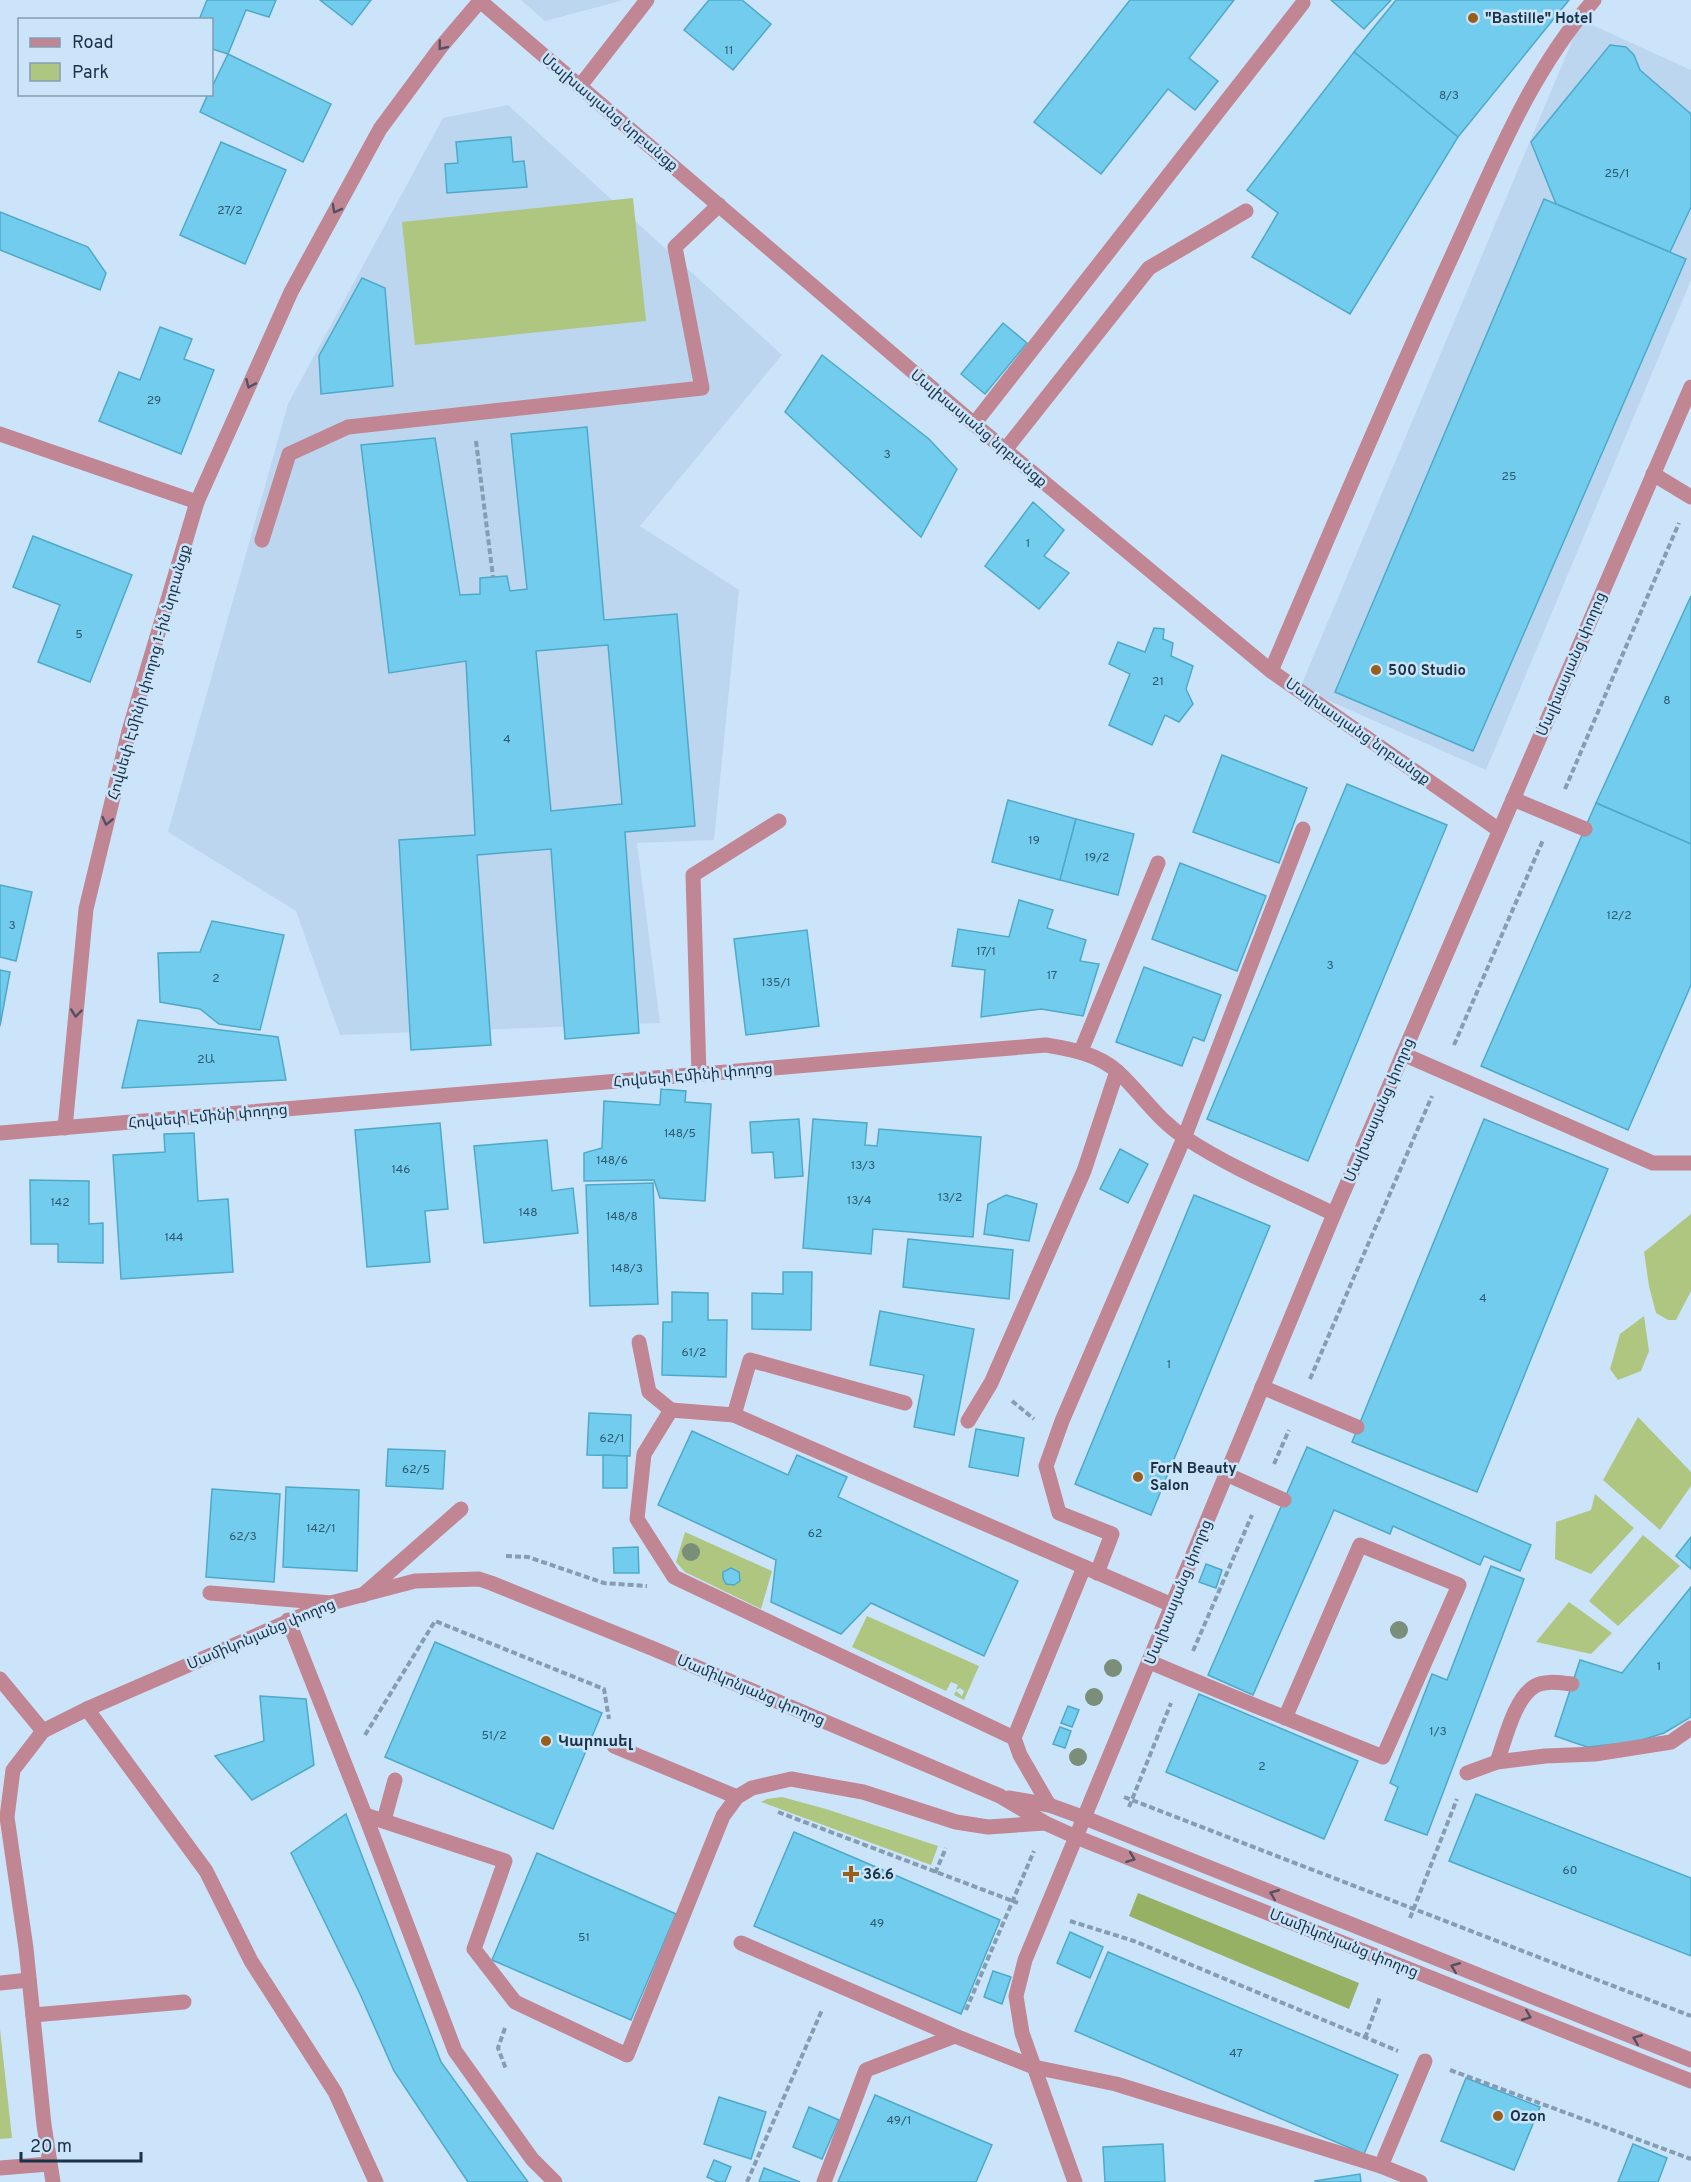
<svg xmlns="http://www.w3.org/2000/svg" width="1691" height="2182" font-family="Overpass,'Noto Sans Armenian',sans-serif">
<rect width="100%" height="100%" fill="#cce4fa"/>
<g fill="#bbd6ee">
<path d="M521 0H624L545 21Z"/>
<path d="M1581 20 1691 70V280L1486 770 1300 688Z"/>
<path d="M508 105 782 355 640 526 739 590 714 840 637 843 660 1023 340 1035 296 911 168 832 288 404 443 118Z"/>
</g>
<g fill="#aec680">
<path d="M633 198 646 321 415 345 402 222Z"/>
<path d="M1691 1214V1291L1676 1320H1668L1656 1313 1649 1286 1644 1252Z"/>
<path d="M1644 1316 1649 1351 1641 1371 1618 1380 1610 1369 1620 1334Z"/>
<path d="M1638 1417 1691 1472V1486L1660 1530 1603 1480Z"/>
<path d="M1595 1494 1634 1528 1591 1574 1555 1559 1556 1522 1591 1510Z"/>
<path d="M685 1532 772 1571 761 1609 685 1572 676 1562Z"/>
<path d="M1643 1535 1680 1566 1618 1626 1589 1601Z"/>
<path d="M1569 1602 1612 1633 1591 1654 1536 1642Z"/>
<path d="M867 1616 979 1666 964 1700 954 1695 956 1691 962 1696 964 1691 960 1688 956 1690 958 1685 951 1682 946 1691 852 1647Z"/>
<path d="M782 1797 826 1809 938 1846 931 1865 761 1802 767 1799Z"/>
<path d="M0 2029 12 2138 0 2139Z"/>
</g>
<path fill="#97b164" d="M1138 1893 1359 1983 1349 2009 1129 1916Z"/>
<g fill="#72cced" stroke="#4ea9c9" stroke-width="1.5" fill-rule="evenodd">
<path d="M207 0H276L269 17 246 10 228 54 212 49V20H199Z"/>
<path d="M320 0H371L352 25Z"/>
<path d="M709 0H742L771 24 733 70 684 30Z"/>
<path d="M1130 0H1234L1189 58 1218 81 1195 110 1168 89 1101 174 1034 122Z"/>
<path d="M1331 0H1391L1364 29Z"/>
<path d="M1396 0H1569L1458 137 1354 52Z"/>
<path d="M1610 45 1626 47 1634 55 1640 70 1691 114V207L1670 252 1556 204 1531 142Z"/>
<path d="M1354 52 1458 137 1350 314 1252 257 1278 213 1247 190Z"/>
<path d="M228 54 331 104 303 162 200 112 208 94H212V87Z"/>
<path d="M511 137 513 162 524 161 527 187 447 193 445 164 458 163 456 142Z"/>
<path d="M221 142 286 170 245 264 180 235Z"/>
<path d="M1544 199 1686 259 1473 751 1335 692Z"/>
<path d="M0 212 88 247 106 273 100 290 0 250Z"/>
<path d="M362 278 385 288 393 386 321 394 319 356Z"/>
<path d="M1003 323 1027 343 985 394 961 374Z"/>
<path d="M160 327 192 339 184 359 214 370 181 454 99 421 119 372 140 380Z"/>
<path d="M822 355 929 439 957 469 921 537 785 412Z"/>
<path d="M587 427 604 620 677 614 695 826 625 832 639 1033 565 1039 551 849 477 855 491 1045 411 1050 399 840 475 835 466 661 389 673 361 445 435 438 460 595 480 594V578L493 577 507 576 510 591 527 589 511 434ZM608 645 622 804 551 811 536 651Z"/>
<path d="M1033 502 1064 530 1044 556 1069 573 1039 609 985 566Z"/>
<path d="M33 536 132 575 90 682 38 662 60 605 13 587Z"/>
<path d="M1691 596V844L1596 803Z"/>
<path d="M1154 628 1164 629 1163 639 1173 643 1171 656 1193 666 1186 689 1193 704 1179 722 1165 715 1152 745 1109 725 1130 674 1109 664 1118 642 1145 652Z"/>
<path d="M1222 755 1307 788 1279 863 1193 832Z"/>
<path d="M1347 784 1447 825 1308 1161 1207 1119Z"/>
<path d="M1008 800 1076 819 1060 880 992 862Z"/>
<path d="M1596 803 1691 844V985L1628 1130 1481 1066Z"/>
<path d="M1076 819 1134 834 1118 895 1060 880Z"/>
<path d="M1180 863 1266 896 1237 971 1152 939Z"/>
<path d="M0 885 32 892 16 961 0 957Z"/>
<path d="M1019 900 1053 910 1047 928 1086 940 1080 961 1099 964 1083 1016 1041 1009 981 1017 985 970 952 966 958 929 1009 937Z"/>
<path d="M212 921 284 935 260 1030 219 1024 200 1009 160 1002 158 953 200 952Z"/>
<path d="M807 930 819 1026 746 1035 734 939Z"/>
<path d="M1144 967 1221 995 1204 1041 1193 1037 1182 1066 1116 1042Z"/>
<path d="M0 970 10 972 0 1026Z"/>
<path d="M138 1020 278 1037 286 1080 122 1088Z"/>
<path d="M661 1089 686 1091 685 1102 711 1104 705 1201 660 1198 654 1180 584 1181V1153L602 1148 604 1101 660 1105Z"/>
<path d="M799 1119 803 1176 775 1178 773 1152 752 1153 750 1122Z"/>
<path d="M813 1119 867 1123 865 1145 877 1146 879 1129 981 1137 973 1237 873 1229 871 1254 803 1248Z"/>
<path d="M1484 1119 1608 1169 1477 1492 1352 1442Z"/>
<path d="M440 1123 448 1209 425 1211 430 1262 367 1267 355 1130Z"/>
<path d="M194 1133 198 1201 228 1199 233 1272 121 1279 113 1155 165 1152 164 1134Z"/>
<path d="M547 1140 552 1191 573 1188 578 1233 484 1243 474 1146Z"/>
<path d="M1120 1149 1148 1164 1128 1203 1100 1189Z"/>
<path d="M30 1180 89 1181V1224L103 1223V1263L58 1262V1244H31Z"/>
<path d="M653 1183 658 1304 590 1306 586 1185Z"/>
<path d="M1006 1195 1037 1204 1029 1241 984 1234 988 1204Z"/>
<path d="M1194 1195 1270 1226 1151 1515 1075 1484Z"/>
<path d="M908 1239 1013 1250 1009 1299 903 1287Z"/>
<path d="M783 1272H812L811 1330 752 1329V1293L783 1294Z"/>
<path d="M672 1292 708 1293V1320H727L726 1377 662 1375 663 1322H672Z"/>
<path d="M880 1311 974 1329 954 1435 914 1427 924 1375 870 1365Z"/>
<path d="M589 1413 631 1415 630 1456 587 1455Z"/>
<path d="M976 1429 1024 1438 1018 1476 969 1467Z"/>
<path d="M692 1431 788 1475 797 1455 847 1477 838 1497 1018 1581 984 1656 871 1603 841 1634 771 1602 776 1560 658 1505Z"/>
<path d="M1307 1447 1531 1545 1520 1571 1484 1556 1480 1565 1393 1526 1390 1534 1334 1510 1253 1695 1208 1675Z"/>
<path d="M388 1449 445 1451 443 1489 386 1486Z"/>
<path d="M603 1455 627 1456V1488H603Z"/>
<path d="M286 1487 359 1490 357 1571 283 1567Z"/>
<path d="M212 1489 280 1494 274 1582 206 1577Z"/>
<path d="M1691 1537V1569L1676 1556Z"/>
<path d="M638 1547 639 1573H614L613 1548Z"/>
<path d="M1206 1564 1222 1570 1216 1588 1199 1582Z"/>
<path d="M1491 1566 1524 1579 1427 1835 1385 1820 1398 1787 1390 1783 1432 1674 1447 1680Z"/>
<path d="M731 1568 739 1572 740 1581 734 1585 726 1584 723 1578V1572Z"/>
<path d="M1691 1587V1717L1664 1733 1635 1742 1587 1747 1555 1736 1580 1660 1622 1673Z"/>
<path d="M435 1642 602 1713 553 1829 385 1757Z"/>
<path d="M1199 1694 1358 1761 1324 1839 1166 1772Z"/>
<path d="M260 1696 306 1699 314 1765 252 1800 215 1756 264 1741Z"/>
<path d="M1068 1706 1079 1710 1072 1727 1061 1723Z"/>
<path d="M1060 1727 1071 1731 1065 1748 1053 1744Z"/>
<path d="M1476 1794 1691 1878V1956L1449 1861Z"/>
<path d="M346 1814 441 2062 528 2182H468L394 2071 360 1994 291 1853Z"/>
<path d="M794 1832 1000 1920 961 2014 754 1926Z"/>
<path d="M537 1853 676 1914 631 2020 492 1960Z"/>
<path d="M1070 1932 1103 1947 1090 1978 1057 1963Z"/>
<path d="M1108 1952 1398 2075 1364 2154 1075 2031Z"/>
<path d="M993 1971 1011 1977 1002 2004 984 1997Z"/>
<path d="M1466 2078 1540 2107 1514 2170 1441 2141Z"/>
<path d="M875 2095 992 2145 976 2182H838Z"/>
<path d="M719 2097 766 2112 751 2159 704 2144Z"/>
<path d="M809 2107 839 2120 822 2159 793 2147Z"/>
<path d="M1163 2144 1165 2182H1105L1103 2147Z"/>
<path d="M1633 2144 1667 2158 1658 2182H1618Z"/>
<path d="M714 2160 731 2167 725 2182H718L707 2177Z"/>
<path d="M764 2168 800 2182H759Z"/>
<path d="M1360 2174 1361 2182H1315V2181Z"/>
</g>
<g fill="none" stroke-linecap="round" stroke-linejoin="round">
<g stroke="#849db2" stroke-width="4" stroke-dasharray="6 3" stroke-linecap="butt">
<path d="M476 441 493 577"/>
<path d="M1565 789 1679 523"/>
<path d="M1454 1045 1543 840"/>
<path d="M1310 1379 1432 1096"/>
<path d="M1012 1401 1034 1419"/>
<path d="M1274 1464 1289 1430"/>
<path d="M506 1556 528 1557 604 1583 647 1586"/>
<path d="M1193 1651 1252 1515"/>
<path d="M365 1735 435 1621 604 1689 609 1719"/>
<path d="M1124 1797 1691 2016"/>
<path d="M1129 1807 1171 1703"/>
<path d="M778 1812 1018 1903"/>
<path d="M935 1873 946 1848"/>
<path d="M1410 1918 1457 1799"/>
<path d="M1070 1921 1134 1941 1398 2051"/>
<path d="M966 2010 1034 1851"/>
<path d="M505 2028 498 2048 506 2069"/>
<path d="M1365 2038 1380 1997"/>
<path d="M1450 2070 1691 2159"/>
<path d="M747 2182 822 2010"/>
</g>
<g stroke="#c18693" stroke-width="15">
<path d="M580 86 647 0"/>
<path d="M974 424 1303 3"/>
<path d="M1005 450 1149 268 1246 211"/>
<path d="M1653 474 1691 497"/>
<path d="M262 540 289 454 348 427 702 388 675 247 719 205"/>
<path d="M1271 671C1332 528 1392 386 1457 245 1495 162 1532 69 1594 0"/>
<path d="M1513 799 1585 829"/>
<path d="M1081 1051 1158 863"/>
<path d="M1403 1054 1653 1163H1691"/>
<path d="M699 1074 693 875 779 821"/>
<path d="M639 1342 649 1392 671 1410"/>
<path d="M1262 1387 1357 1427"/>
<path d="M734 1415 750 1360 905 1403"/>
<path d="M968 1421 991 1383 1084 1171 1117 1071"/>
<path d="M1226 1474 1284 1500"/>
<path d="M1097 1573 1112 1534 1059 1513 1046 1466 1062 1421 1184 1138 1303 829"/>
<path d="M210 1593 331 1603"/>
<path d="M363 1595 461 1509"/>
<path d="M288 1620 365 1815 505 1861 474 1949 515 2002 627 2055 723 1816 737 1797 752 1788 791 1779 863 1792 956 1822 988 1827 1045 1823"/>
<path d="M1150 1662C1227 1695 1305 1726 1383 1757L1459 1585 1360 1545 1285 1718"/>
<path d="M0 1679 43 1731"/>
<path d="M87 1709 206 1871 251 1961 335 2092 376 2182"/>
<path d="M1014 1738 674 1577 637 1519 644 1454 671 1410 734 1415 1172 1605"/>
<path d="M614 1746 737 1797"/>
<path d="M1497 1762C1505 1741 1514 1698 1535 1686 1545 1680 1560 1683 1572 1684"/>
<path d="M1049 1805 1020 1755 1014 1738 1084 1567"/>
<path d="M365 1815 455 2051 532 2159 555 2182"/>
<path d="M384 1820 395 1780"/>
<path d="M741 1943 955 2036 1034 2067 1116 2084 1381 2166 1420 2182"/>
<path d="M0 1983 29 1980"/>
<path d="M33 2015 184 2002"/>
<path d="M1381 2166 1425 2061"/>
<path d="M824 2182 866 2070 955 2036"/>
<path d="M1075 2182 1022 2033 1016 1996 1025 1960 1076 1837"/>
</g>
<g stroke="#c18693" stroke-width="15">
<path d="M479 0 974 424 1271 671 1499 830"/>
<path d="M0 434 197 502"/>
<path d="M65 1128 86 909 129 731 197 502 291 292 380 129 440 48 480 1"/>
<path d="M0 1133 1046 1045C1071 1049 1098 1054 1118 1072 1143 1095 1157 1120 1187 1139 1233 1169 1285 1190 1334 1214"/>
<path d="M1467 1773 1497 1762 1545 1756 1595 1754 1671 1742 1691 1728"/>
<path d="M1076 1837 1334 1214 1691 387"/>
</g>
<g stroke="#c18693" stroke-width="15">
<path d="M1009 1798 1049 1805 1085 1818 1691 2060"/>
<path d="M0 2168 49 2164"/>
<path d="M53 2182 44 2125 26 1948 7 1817 13 1770 43 1731 87 1709 331 1603 415 1581 479 1579 491 1583 654 1649 1000 1796 1045 1823 1076 1837 1691 2081"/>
</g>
</g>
<g fill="#7b8e79">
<circle cx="691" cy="1552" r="9"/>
<circle cx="1399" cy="1630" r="9"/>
<circle cx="1113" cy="1668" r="9"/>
<circle cx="1094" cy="1697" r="9"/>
<circle cx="1078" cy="1757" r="9"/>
</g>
<defs><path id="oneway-chevron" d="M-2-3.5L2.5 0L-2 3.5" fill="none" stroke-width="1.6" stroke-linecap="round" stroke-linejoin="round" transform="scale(1.5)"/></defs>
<g stroke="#545062">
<use href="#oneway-chevron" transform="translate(442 46) rotate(129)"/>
<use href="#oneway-chevron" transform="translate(336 209) rotate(119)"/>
<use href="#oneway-chevron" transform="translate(250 384) rotate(114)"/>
<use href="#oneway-chevron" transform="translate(107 821) rotate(103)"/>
<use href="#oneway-chevron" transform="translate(76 1013) rotate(96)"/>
<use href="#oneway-chevron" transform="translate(1131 1858) rotate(21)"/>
<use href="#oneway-chevron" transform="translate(1274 1894) rotate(-158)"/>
<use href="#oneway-chevron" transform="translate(1455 1967) rotate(-158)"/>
<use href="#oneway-chevron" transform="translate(1527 2016) rotate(22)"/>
<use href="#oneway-chevron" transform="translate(1637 2039) rotate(-158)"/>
</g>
<g fill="#985e1c" stroke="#cce4fa" stroke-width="2">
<circle cx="1473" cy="18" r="6"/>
<circle cx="1376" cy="670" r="6"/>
<circle cx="1138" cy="1477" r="6"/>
<circle cx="546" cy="1741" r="6"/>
<path d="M848 1865h6v6h6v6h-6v6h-6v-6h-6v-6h6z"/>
<circle cx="1498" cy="2116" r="6"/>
</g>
<g text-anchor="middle" stroke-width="5" stroke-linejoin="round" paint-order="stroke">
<g font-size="12" fill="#2f5970">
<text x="729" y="54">11</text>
<text x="1449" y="99">8/3</text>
<text x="1617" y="177">25/1</text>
<text x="230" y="214">27/2</text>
<text x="154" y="404">29</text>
<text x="887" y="458">3</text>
<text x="1509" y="480">25</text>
<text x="1028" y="547">1</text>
<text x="79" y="638">5</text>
<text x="1158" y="685">21</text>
<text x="1667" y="704">8</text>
<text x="507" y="743">4</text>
<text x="1034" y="844">19</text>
<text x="1097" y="861">19/2</text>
<text x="1619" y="919">12/2</text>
<text x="12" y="929">3</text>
<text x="986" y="955">17/1</text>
<text x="1330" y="969">3</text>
<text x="1052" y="979">17</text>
<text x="216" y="982">2</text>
<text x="776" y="986">135/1</text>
<text x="206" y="1063">2Ա</text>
<text x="680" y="1137">148/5</text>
<text x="612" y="1164">148/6</text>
<text x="863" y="1169">13/3</text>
<text x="401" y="1173">146</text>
<text x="950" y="1201">13/2</text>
<text x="859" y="1204">13/4</text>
<text x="60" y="1206">142</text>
<text x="528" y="1216">148</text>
<text x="622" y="1220">148/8</text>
<text x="174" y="1241">144</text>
<text x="627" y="1272">148/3</text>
<text x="1483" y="1302">4</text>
<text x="694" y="1356">61/2</text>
<text x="1169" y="1368">1</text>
<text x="612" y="1442">62/1</text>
<text x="416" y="1473">62/5</text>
<text x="321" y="1532">142/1</text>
<text x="815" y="1537">62</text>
<text x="243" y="1540">62/3</text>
<text x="1659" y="1670">1</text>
<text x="1438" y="1735">1/3</text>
<text x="494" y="1739">51/2</text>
<text x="1262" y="1770">2</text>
<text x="1570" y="1874">60</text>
<text x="877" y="1927">49</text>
<text x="584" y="1941">51</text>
<text x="1236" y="2057">47</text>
<text x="899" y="2124">49/1</text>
</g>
<g font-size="15" font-weight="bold" fill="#193347" stroke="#cce4fa" text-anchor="start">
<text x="1485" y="23">"Bastille" Hotel</text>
<text x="1388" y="675">500 Studio</text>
<text x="1150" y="1473">ForN Beauty<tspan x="1150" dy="17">Salon</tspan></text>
<text x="558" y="1746">Կարուսել</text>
<text x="863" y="1879">36.6</text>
<text x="1510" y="2121">Ozon</text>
</g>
<g font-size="15" fill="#193347" stroke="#cce4fa">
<text transform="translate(610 112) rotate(40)" y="5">Մալխասյանց նրբանցք</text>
<text transform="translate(979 428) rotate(40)" y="5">Մալխասյանց նրբանցք</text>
<text transform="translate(1571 664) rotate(-67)" y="5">Մալխասյանց փողոց</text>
<text transform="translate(149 672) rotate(-74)" y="5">Հովսեփ Էմինի փողոց 1-ին նրբանցք</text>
<text transform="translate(1358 731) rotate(35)" y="5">Մալխասյանց նրբանցք</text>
<text transform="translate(693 1075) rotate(-5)" y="5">Հովսեփ Էմինի փողոց</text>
<text transform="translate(1379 1110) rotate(-67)" y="5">Մալխասյանց փողոց</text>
<text transform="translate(208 1116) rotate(-5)" y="5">Հովսեփ Էմինի փողոց</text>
<text transform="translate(1178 1592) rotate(-68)" y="5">Մալխասյանց փողոց</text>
<text transform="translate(261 1634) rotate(-23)" y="5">Մամիկոնյանց փողոց</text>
<text transform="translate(751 1690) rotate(23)" y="5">Մամիկոնյանց փողոց</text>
<text transform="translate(1344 1943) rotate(22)" y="5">Մամիկոնյանց փողոց</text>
</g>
</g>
<rect x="18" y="18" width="195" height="78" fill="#cce4fa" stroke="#849db2" stroke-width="1.5"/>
<rect x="30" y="38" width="30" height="9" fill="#c18693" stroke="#849db2" stroke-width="1.5"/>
<text x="72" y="48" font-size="18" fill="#193347">Road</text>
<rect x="30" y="63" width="30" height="18" fill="#aec680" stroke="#849db2" stroke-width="1.5"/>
<text x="72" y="78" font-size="18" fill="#193347">Park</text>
<path d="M21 2152v9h120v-9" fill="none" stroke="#193347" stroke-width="3"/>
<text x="30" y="2152" font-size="18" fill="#193347" stroke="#cce4fa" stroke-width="4.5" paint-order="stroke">20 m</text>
</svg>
